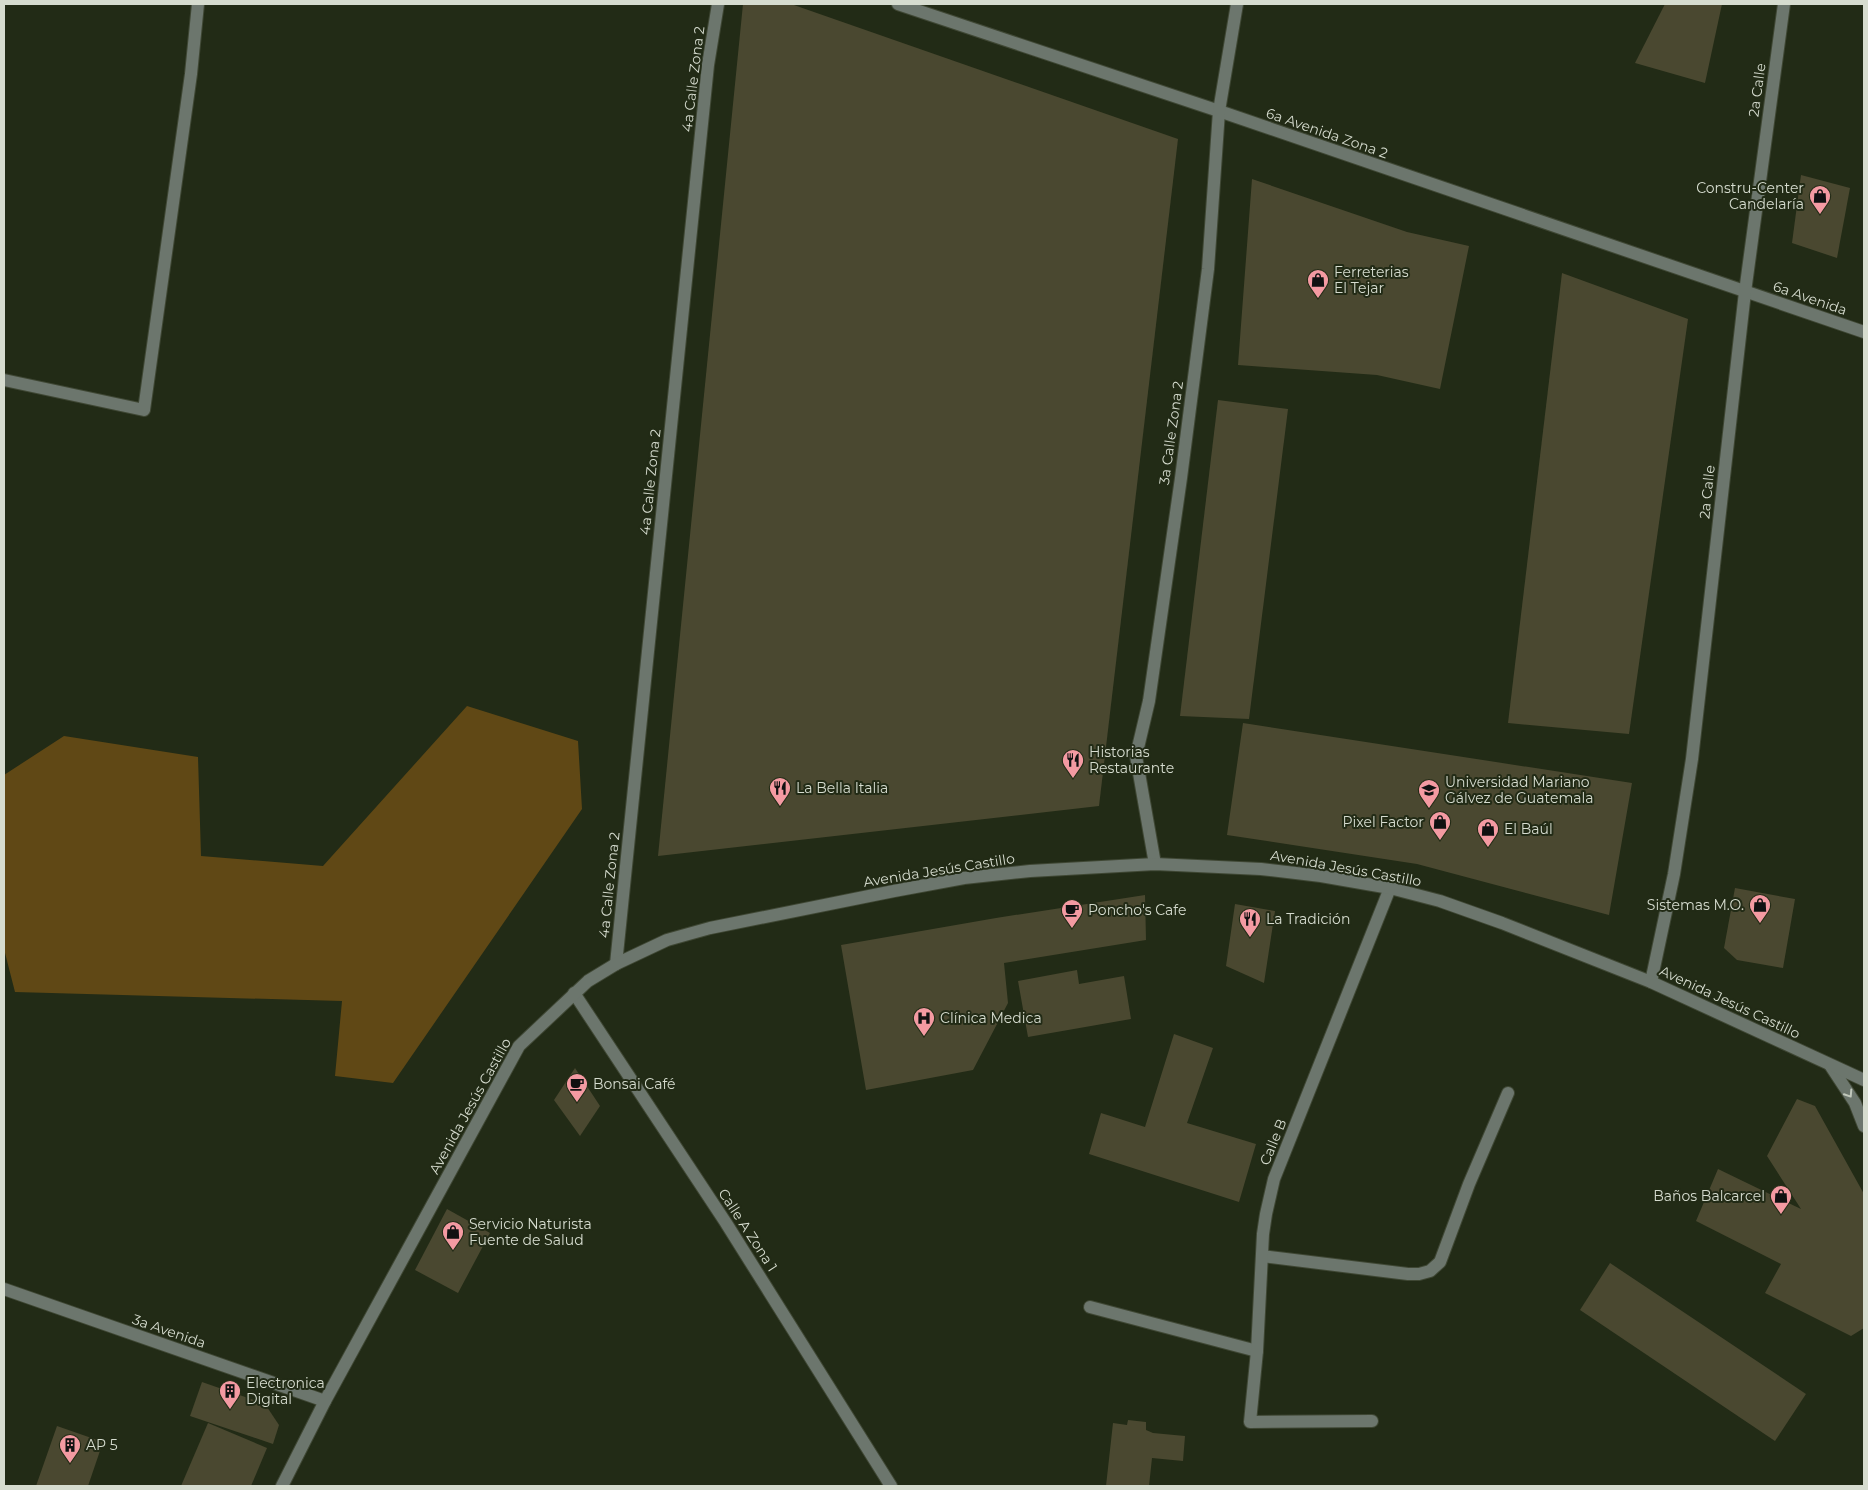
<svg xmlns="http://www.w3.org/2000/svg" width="1868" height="1490" font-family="Montserrat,sans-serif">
<rect width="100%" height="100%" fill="#222b16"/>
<path fill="#604815" d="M467 706 578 741 582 809 393 1083 335 1076 342 1001 15 992 4 949V775L64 736 198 757 201 856 323 866Z"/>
<g fill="#4a4830">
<path d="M743 4H791L1178 139 1099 806 658 856Z"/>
<path d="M1665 4H1722L1705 83 1635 63Z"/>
<path d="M1801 175 1850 188 1837 258 1792 243Z"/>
<path d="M1252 179 1407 232 1469 246 1440 389 1377 375 1238 365Z"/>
<path d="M1562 273 1688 319 1629 734 1508 723Z"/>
<path d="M1218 400 1288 409 1249 719 1180 716Z"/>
<path d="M1243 723 1632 783 1609 915 1417 864 1227 835Z"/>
<path d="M1735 888 1795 899 1783 968 1737 960 1724 948Z"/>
<path d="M1145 895 1146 940 1004 963 1008 1003 973 1070 866 1090 841 945 996 918Z"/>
<path d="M1235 904 1275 911 1264 983 1226 966Z"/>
<path d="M1077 970 1079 984 1124 976 1131 1019 1028 1037 1018 981Z"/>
<path d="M1174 1034 1213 1048 1187 1123 1256 1144 1239 1202 1089 1154 1101 1113 1145 1127Z"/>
<path d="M575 1068 600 1106 580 1136 554 1100Z"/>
<path d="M1797 1099 1815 1106 1864 1194V1328L1851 1336 1765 1293 1781 1264 1696 1221 1718 1169 1801 1209 1767 1156Z"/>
<path d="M447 1209 490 1233 458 1293 415 1270Z"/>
<path d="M1610 1263 1806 1394 1775 1441 1580 1310Z"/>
<path d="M202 1382 265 1404 279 1425 273 1444 190 1416Z"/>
<path d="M1128 1420 1146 1422V1430L1153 1433 1185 1436 1183 1461 1152 1458 1149 1486H1106L1113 1423 1127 1425Z"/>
<path d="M208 1423 267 1448 251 1486H181Z"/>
<path d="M57 1426 103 1442 88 1486H36Z"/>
</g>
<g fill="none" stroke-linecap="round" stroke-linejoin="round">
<g stroke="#3f4734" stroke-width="14">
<g id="minor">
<path d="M898 4 1219 111 1864 332"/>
<path d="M4 380 144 410 191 74 198 4"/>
<path d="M1155 864 1136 756 1149 701 1181 478 1208 269 1219 111 1237 4"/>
<path d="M616 964 708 65 718 4"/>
<path d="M1651 982 1674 874 1692 759 1745 292 1784 4"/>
<path d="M574 993 726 1223 891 1486"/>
<path d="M1830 1065 1855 1103 1864 1126"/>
<path d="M1262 1256 1408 1274H1419L1430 1271 1440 1262 1469 1184 1508 1093"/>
<path d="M4 1289 325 1401"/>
<path d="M1090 1307 1257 1351"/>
<path d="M1372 1421 1250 1422 1257 1351 1263 1234 1266 1214 1274 1179 1390 888"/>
<path d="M282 1486 325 1401 519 1046 588 981 616 964 667 940 710 928 894 891 964 878 1030 871 1155 864 1261 869 1321 876 1390 888 1440 901 1502 923 1651 982 1864 1080"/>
</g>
</g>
<use href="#minor" stroke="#6c766d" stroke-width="12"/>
</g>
<defs><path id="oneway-chevron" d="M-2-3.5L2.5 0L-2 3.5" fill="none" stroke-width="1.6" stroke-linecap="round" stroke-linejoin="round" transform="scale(1.25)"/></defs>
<use stroke="#c1c8bb" href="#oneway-chevron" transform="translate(1849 1094) rotate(57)"/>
<defs>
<g id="shop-pin" transform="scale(1.125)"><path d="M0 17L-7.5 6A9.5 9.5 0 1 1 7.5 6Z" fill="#f49aa2" stroke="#222b16"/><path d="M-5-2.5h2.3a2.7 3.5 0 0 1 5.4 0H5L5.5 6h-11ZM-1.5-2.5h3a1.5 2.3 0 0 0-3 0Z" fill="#111"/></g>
<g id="restaurant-pin" transform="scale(1.125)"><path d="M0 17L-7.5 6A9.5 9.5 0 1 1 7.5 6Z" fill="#f49aa2" stroke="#222b16"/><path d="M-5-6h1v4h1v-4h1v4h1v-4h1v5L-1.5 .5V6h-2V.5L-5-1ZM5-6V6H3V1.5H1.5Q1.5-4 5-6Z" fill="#111"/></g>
<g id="university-pin" transform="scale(1.125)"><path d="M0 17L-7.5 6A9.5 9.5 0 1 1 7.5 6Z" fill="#f49aa2" stroke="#222b16"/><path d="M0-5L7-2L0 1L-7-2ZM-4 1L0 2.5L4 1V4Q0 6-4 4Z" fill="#111"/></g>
<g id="cafe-pin" transform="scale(1.125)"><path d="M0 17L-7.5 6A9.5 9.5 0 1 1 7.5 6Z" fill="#f49aa2" stroke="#222b16"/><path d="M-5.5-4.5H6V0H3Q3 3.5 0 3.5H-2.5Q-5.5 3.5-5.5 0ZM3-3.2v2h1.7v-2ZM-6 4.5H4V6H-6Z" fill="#111"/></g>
<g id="hospital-pin" transform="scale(1.125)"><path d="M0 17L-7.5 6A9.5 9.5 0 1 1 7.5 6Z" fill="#f49aa2" stroke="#222b16"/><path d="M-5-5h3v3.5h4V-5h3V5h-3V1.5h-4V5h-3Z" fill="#111"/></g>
<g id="building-pin" transform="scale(1.125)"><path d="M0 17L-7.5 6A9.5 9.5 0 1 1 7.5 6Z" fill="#f49aa2" stroke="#222b16"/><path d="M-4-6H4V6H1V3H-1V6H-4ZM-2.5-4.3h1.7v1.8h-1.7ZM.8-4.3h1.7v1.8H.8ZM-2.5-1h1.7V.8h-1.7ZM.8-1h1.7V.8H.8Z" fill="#111"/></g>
</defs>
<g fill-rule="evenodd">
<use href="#shop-pin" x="1820" y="196"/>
<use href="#shop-pin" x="1318" y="280"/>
<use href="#restaurant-pin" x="1073" y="760"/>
<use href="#restaurant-pin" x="780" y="788"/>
<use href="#university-pin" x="1429" y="790"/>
<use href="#shop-pin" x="1440" y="822"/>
<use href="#shop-pin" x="1488" y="829"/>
<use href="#shop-pin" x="1760" y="905"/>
<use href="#cafe-pin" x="1072" y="910"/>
<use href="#restaurant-pin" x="1250" y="919"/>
<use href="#hospital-pin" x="924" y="1018"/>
<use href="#cafe-pin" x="577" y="1084"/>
<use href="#shop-pin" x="1781" y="1196"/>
<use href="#shop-pin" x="453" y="1232"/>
<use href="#building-pin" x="230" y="1391"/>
<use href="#building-pin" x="70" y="1445"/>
</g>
<g text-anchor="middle" stroke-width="4" stroke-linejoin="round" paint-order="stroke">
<g font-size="14" fill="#d6dccf" stroke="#222b16">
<text transform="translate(693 79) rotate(-83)" y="5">4a Calle Zona 2</text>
<text transform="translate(1757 90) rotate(-82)" y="5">2a Calle</text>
<text transform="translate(1327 133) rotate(19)" y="5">6a Avenida Zona 2</text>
<text transform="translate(1810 298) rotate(19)" y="5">6a Avenida</text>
<text transform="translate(1171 433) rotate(-82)" y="5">3a Calle Zona 2</text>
<text transform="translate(650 482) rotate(-84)" y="5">4a Calle Zona 2</text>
<text transform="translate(1707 492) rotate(-84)" y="5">2a Calle</text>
<text transform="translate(1346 868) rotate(10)" y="5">Avenida Jesús Castillo</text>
<text transform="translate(939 870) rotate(-9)" y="5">Avenida Jesús Castillo</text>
<text transform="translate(609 885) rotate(-84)" y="5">4a Calle Zona 2</text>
<text transform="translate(1730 1002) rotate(25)" y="5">Avenida Jesús Castillo</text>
<text transform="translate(470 1106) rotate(-61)" y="5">Avenida Jesús Castillo</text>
<text transform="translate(1273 1142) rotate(-68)" y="5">Calle B</text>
<text transform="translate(748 1230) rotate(57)" y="5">Calle A Zona 1</text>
<text transform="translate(169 1331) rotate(19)" y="5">3a Avenida</text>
</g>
<g font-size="14" fill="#d6dccf" stroke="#222b16" text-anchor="start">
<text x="1804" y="193" text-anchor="end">Constru-Center<tspan x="1804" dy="16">Candelaría</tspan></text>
<text x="1334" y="277">Ferreterias<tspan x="1334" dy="16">El Tejar</tspan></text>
<text x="1089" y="757">Historias<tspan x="1089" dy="16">Restaurante</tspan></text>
<text x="1445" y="787">Universidad Mariano<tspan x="1445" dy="16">Gálvez de Guatemala</tspan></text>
<text x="796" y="793">La Bella Italia</text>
<text x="1424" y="827" text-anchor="end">Pixel Factor</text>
<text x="1504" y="834">El Baúl</text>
<text x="1744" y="910" text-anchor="end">Sistemas M.O.</text>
<text x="1088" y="915">Poncho's Cafe</text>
<text x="1266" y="924">La Tradición</text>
<text x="940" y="1023">Clínica Medica</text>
<text x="593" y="1089">Bonsai Café</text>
<text x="1765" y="1201" text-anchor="end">Baños Balcarcel</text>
<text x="469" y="1229">Servicio Naturista<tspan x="469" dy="16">Fuente de Salud</tspan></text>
<text x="246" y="1388">Electronica<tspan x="246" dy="16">Digital</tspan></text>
<text x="86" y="1450">AP 5</text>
</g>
</g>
<rect width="1868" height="1490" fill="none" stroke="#d6dccf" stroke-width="10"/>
</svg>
